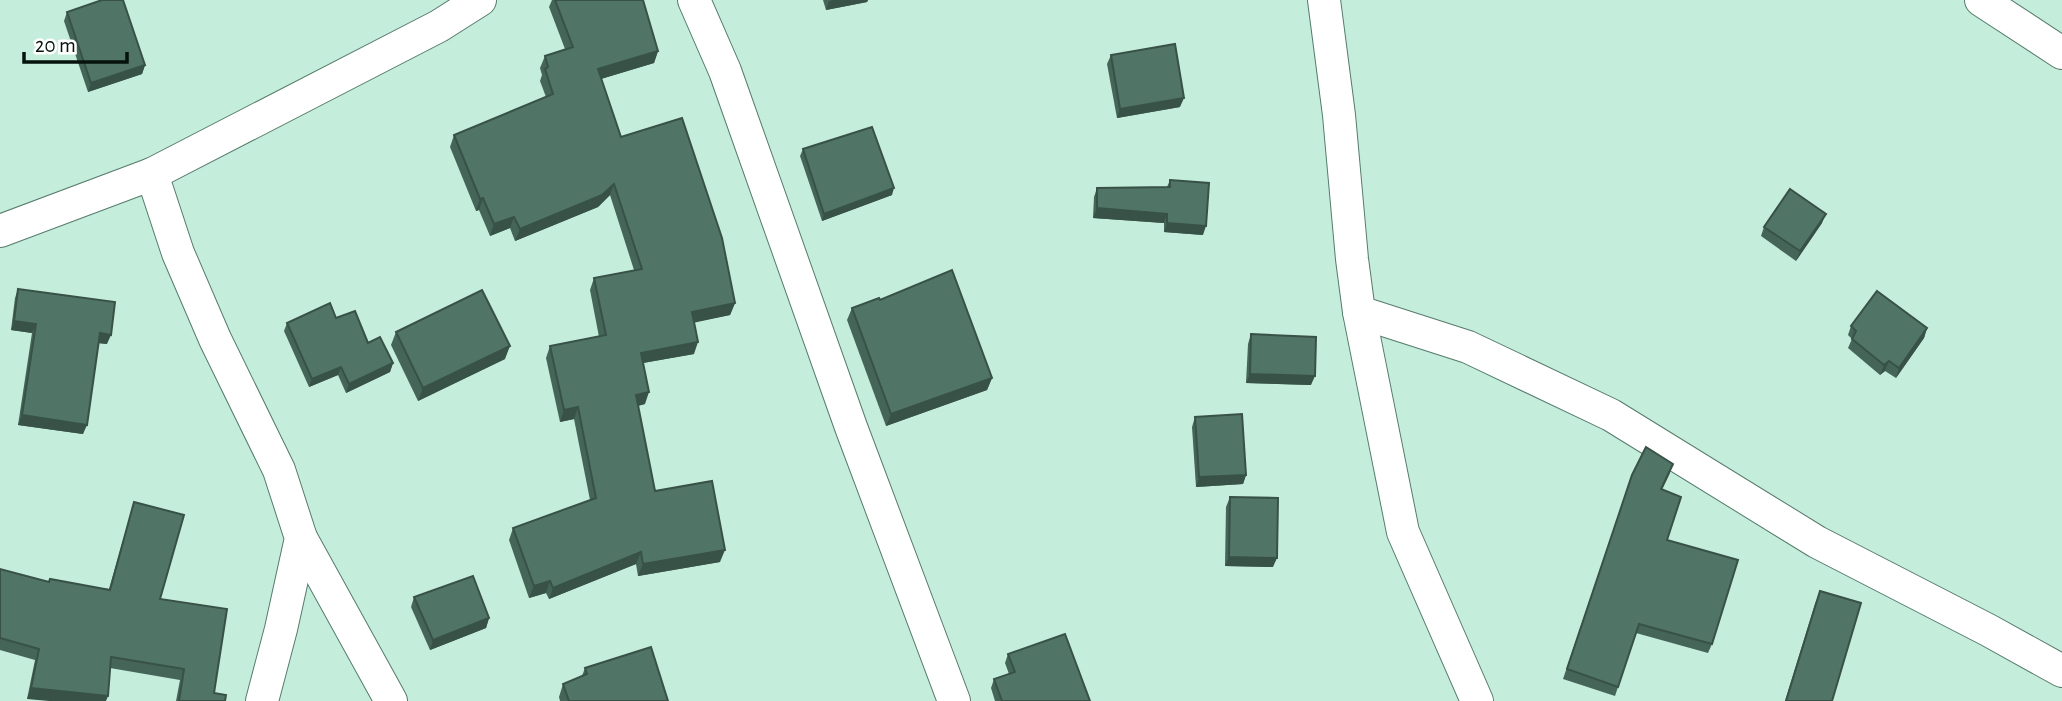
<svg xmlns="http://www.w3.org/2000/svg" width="2062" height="701" font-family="'Alegreya Sans',sans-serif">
<rect width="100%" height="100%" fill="#c5eddc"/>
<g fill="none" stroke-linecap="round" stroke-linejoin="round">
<g stroke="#567b6c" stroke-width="34">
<g id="street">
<path d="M694 0 725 71 851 427 954 701"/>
<path d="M1324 0 1339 115 1352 259 1359 312 1468 347 1611 415 1817 542 1988 630 2062 671"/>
<path d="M1981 0 2062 53"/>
<path d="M152 174 178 253 215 339 279 470 301 538 281 629 262 701"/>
<path d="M0 231 152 174 439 26 480 0"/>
<path d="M1359 312 1403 532 1477 701"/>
<path d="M301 538 391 701"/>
</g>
</g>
<use href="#street" stroke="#fff" stroke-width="32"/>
</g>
<g fill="#456558">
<path d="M552 0H643L658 51 654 63 601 79 621 137 735 303 730 315 694 322V354L643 363 645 404 638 406 655 491 720 562 638 576 636 564 549 599 546 593 529 598 509 540 513 528 590 500 574 419 560 422 546 358 550 346 599 337 590 290 594 278 634 270 610 195 598 207 515 241 510 228 490 236 479 210 476 211 450 147 454 135 546 97 540 81 542 75 540 68 545 56 565 49 549 7Z"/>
<path d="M823 0H868L867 2 826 10Z"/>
<path d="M67 12 145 65 142 74 88 92 64 21Z"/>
<path d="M1111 55 1180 107 1117 118 1107 64Z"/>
<path d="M803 149 892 195 822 221 800 156Z"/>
<path d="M1170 180 1203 235 1164 232V223L1093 218 1094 197 1097 188 1167 187Z"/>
<path d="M1822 223 1796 261 1761 236 1764 227Z"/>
<path d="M18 289 107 344 99 343 83 434 18 425 32 333 11 330 15 298Z"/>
<path d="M880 300 992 378 987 390 886 426 847 320 852 308Z"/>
<path d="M336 318 393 363 390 372 346 393 338 375 309 387 284 331 287 323Z"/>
<path d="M1851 326 1927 328 1924 338 1896 378 1885 371 1880 375 1848 348 1852 339 1848 335Z"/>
<path d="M396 332 505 359 418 401 391 345Z"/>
<path d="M1251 334 1311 385 1246 383 1248 344Z"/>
<path d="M1195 417 1246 475 1243 484 1196 487 1192 427Z"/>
<path d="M1670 473 1662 490 1667 540 1712 644 1708 653 1636 633 1615 696 1563 679 1632 475Z"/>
<path d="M1230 497 1273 567 1225 566 1226 507Z"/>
<path d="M134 502 160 599 214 693 225 701H176L180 680 110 668 27 699 35 660 0 650V569L49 582 109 589Z"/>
<path d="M1820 591 1832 701H1785L1815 604Z"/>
<path d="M414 597 489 618 486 628 430 650 411 607Z"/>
<path d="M1008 654 1090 701H995L991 688 994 679 1009 674 1005 663Z"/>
<path d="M585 668 668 701H560L559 697 563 684 582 676Z"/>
</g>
<g fill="#385247">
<path d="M833 0H868L867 2 826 10 829 1Z"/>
<path d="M658 51 654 63 594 81 598 69Z"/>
<path d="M145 65 142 74 88 92 91 83Z"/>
<path d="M1184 98 1180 107 1117 118 1120 109Z"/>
<path d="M614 184 610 195 598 207 515 241 520 229Z"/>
<path d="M894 188 892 195 822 221 824 214Z"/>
<path d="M483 198 479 210 476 211 480 199Z"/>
<path d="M1097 208 1167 214 1164 223 1093 218Z"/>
<path d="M1826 214 1822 223 1796 261 1800 251Z"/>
<path d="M514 217 510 228 490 236 494 224Z"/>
<path d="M1167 223 1206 226 1203 235 1164 232Z"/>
<path d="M735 303 730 315 688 324 692 312Z"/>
<path d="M14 321 36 324 32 333 11 330Z"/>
<path d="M1927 328 1924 338 1896 378 1899 368Z"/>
<path d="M100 333 111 335 107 344 97 343Z"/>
<path d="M698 342 694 354 637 364 641 353Z"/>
<path d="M510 346 505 359 418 401 423 388Z"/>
<path d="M1889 361 1885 371 1880 375 1884 365Z"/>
<path d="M393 363 390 372 346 393 349 384Z"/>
<path d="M341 367 338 375 309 387 312 379Z"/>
<path d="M1250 374 1315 376 1311 385 1246 383Z"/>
<path d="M992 378 987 390 886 426 891 414Z"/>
<path d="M649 392 645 404 632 407 636 395Z"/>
<path d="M578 407 574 419 560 422 564 410Z"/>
<path d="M22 415 87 425 83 434 18 425Z"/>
<path d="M1246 475 1243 484 1196 487 1199 477Z"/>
<path d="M725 550 720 562 638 576 643 564Z"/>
<path d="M641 552 636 564 549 599 553 588Z"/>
<path d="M1229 557 1277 558 1273 567 1225 566Z"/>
<path d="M550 581 546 593 529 598 534 586Z"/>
<path d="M489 618 486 628 430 650 433 640Z"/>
<path d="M31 688 108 696 106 701H49L27 699Z"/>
</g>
<g fill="#507566" stroke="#385247" stroke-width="2">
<path d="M102 0H123L145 65 91 83 67 12Z"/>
<path d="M555 0H643L658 51 598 69 621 137 682 118 722 238 735 303 692 312 698 342 641 353 649 392 636 395 655 491 712 481 725 550 643 564 641 552 553 588 550 581 534 586 513 528 596 498 578 407 564 410 550 346 606 335 594 278 642 269 614 184 602 195 520 229 514 217 494 224 483 198 480 199 454 135 553 94 545 69 548 67 545 56 573 47Z"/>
<path d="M1175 44 1184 98 1120 109 1111 55Z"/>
<path d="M872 127 894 188 824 214 803 149Z"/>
<path d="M1170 180 1209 183 1206 226 1167 223V214L1097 208V188L1170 187Z"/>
<path d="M1790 189 1826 214 1800 251 1764 227Z"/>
<path d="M952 270 992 378 891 414 852 308 879 298 880 300Z"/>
<path d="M18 289 115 302 111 335 100 333 87 425 22 415 36 324 14 321Z"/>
<path d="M482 290 510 346 423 388 396 332Z"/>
<path d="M1877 291 1927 328 1899 368 1889 361 1884 365 1852 339 1856 331 1851 326Z"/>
<path d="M330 303 336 318 355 311 368 343 380 337 393 363 349 384 341 367 312 379 287 323Z"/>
<path d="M1251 334 1316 337 1315 376 1250 374Z"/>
<path d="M1242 414 1246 475 1199 477 1195 417Z"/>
<path d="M1646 447 1673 464 1661 489 1681 497 1667 540 1738 560 1712 644 1639 624 1618 687 1567 669 1632 475Z"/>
<path d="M1230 497 1278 498 1277 558 1229 557Z"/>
<path d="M134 502 184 515 160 599 227 609 214 693 226 695 225 701H179L184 669 111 657 108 696 31 688 39 649 0 638V569L49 582 50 579 110 590Z"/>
<path d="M473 576 489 618 433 640 414 597Z"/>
<path d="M1820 591 1861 603 1832 701H1786Z"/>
<path d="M1065 634 1090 701H1002L994 679 1015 672 1008 654Z"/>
<path d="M651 647 668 701H569L563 684 587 674 585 668Z"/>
</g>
<path d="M24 52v10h103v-10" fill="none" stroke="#05120d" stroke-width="3.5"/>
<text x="35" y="52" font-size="21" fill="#05120d" stroke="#ffffff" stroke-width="5" paint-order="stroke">20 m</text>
</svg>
